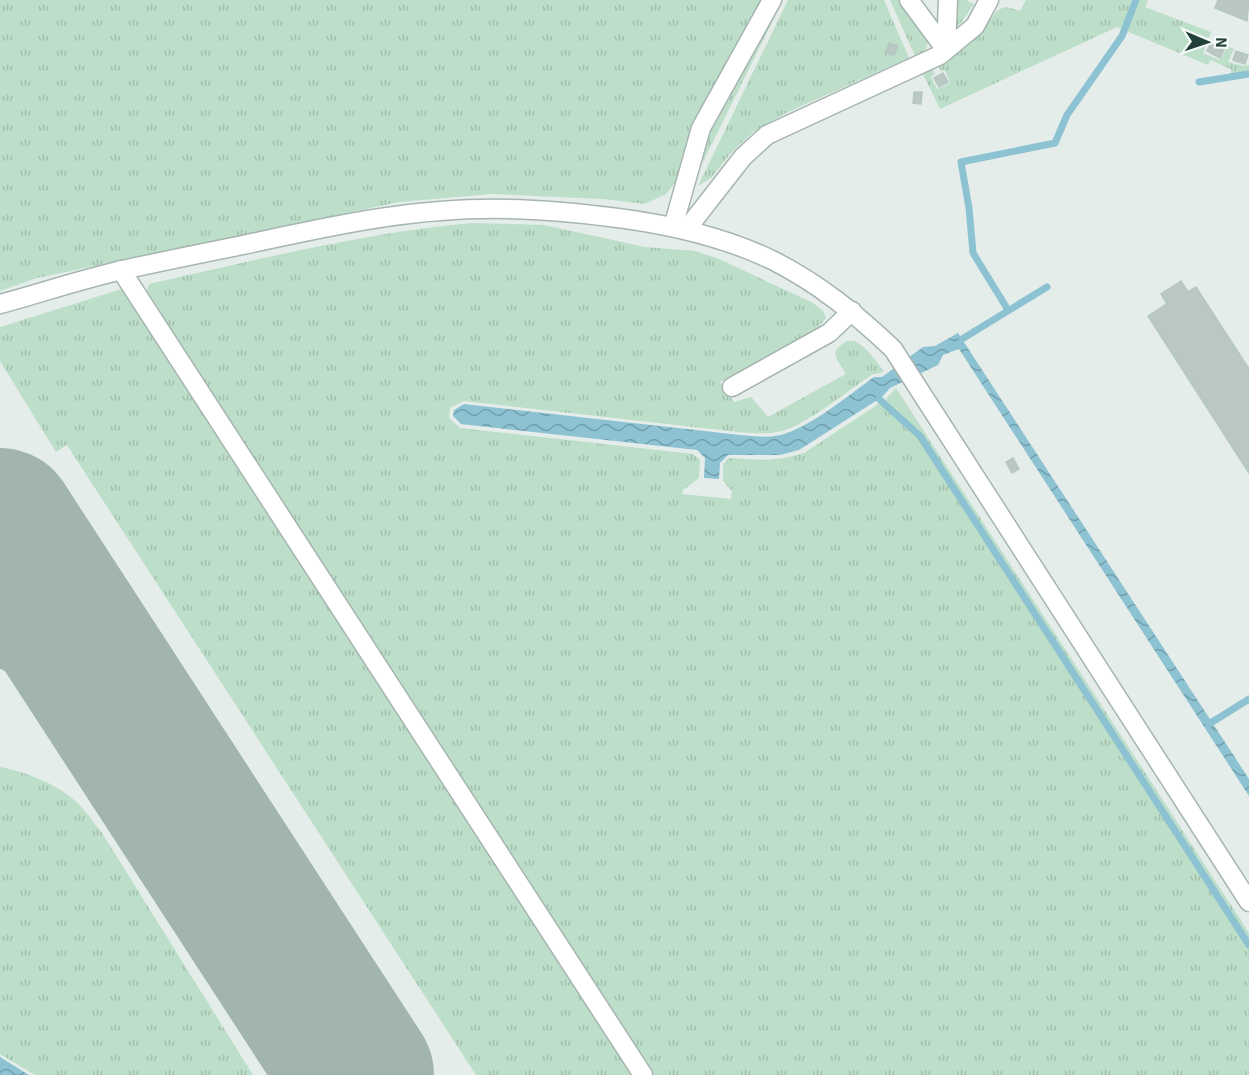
<svg xmlns="http://www.w3.org/2000/svg" width="1249" height="1075" font-family="'Source Sans 3',sans-serif">
<defs>
<pattern id="grass-tufts" width="24" height="20" patternUnits="userSpaceOnUse" patternTransform="scale(1.5)"><rect width="24" height="20" fill="#bddec8"/><path d="M3 7l-1-3M5 7V3M7 7l1-3M15 17l-1-3M17 17v-4M19 17l1-3" fill="none" stroke="#a2c0ad"/></pattern>
<pattern id="water-waves" width="16" height="10" patternUnits="userSpaceOnUse" patternTransform="scale(1.5)"><rect width="16" height="10" fill="#8cc2d2"/><path d="M0 5q4-4 8 0t8 0" fill="none" stroke="#729fab"/></pattern>
</defs>
<rect width="100%" height="100%" fill="#e4edea"/>
<g fill="url(#grass-tufts)">
<path d="M0 0H763L706 106 682 156 679 178 666 194 645 204 603 199 492 194 399 202 37 278 0 291Z"/>
<path d="M777 0H783L694 180 699 145Z"/>
<path d="M788 0H884L909 58 788 112 753 132 730 154 711 178 698 186Z"/>
<path d="M890 0H902L927 37C929 47 925 52 916 58Z"/>
<path d="M953 0H966L974 4 961 23 953 28Z"/>
<path d="M1026 0H1132L1122 29 1117 27 940 109 922 72 931 67 935 74 931 77 937 89 950 83 945 70 941 71 937 64 980 33 996 12 1002 8 1007 7 1020 11Z"/>
<path d="M1138 0H1148L1145 7 1211 32 1203 53 1220 60 1227 46 1234 49 1228 62 1243 66 1249 65V72L1230 74 1232 70 1211 60 1208 65 1126 31Z"/>
<path d="M472 223 544 225 645 247 695 251 719 259 813 303 823 311 826 318 815 330 720 382 734 402 751 397 768 417 846 374 837 360 835 352C854 324 870 355 884 371L880 373 873 374C850 389 810 422 785 430 770 435 754 433 738 432L464 401 450 408 449 418 460 428 693 454 700 460 699 478 683 490 682 494 731 499 732 491 723 481V464L729 458 765 460 784 458 804 453 886 399 896 388 1249 933V1075H649L146 292 149 284C256 260 362 233 472 223Z"/>
<path d="M122 289 632 1075H476L67 445 56 452 0 361V327Z"/>
<path d="M0 767C23 771 57 784 74 800 85 809 93 822 102 833L253 1075H35L0 1054Z"/>
</g>
<g fill="url(#water-waves)">
<path d="M958 333 1249 779V796L959 349 943 355 938 365 890 388 882 397 799 450 780 455H728L720 463 719 479 704 478 705 458 697 450 461 424 453 416 454 410 464 404 740 435C755 436 772 439 787 433 815 423 849 395 874 377H882L923 347 935 346Z"/>
<path d="M0 1057 29 1075H0Z"/>
</g>
<g fill="none" stroke-linecap="round" stroke-linejoin="round">
<g stroke="#8cc2d2" stroke-width="7">
<path d="M1199 82 1249 74"/>
<path d="M1008 310 973 253 969 208 961 162 1055 143 1067 115 1122 36 1136 0"/>
<path d="M962 339 1047 287"/>
<path d="M879 399 920 436 1249 945"/>
<path d="M1209 724 1249 699"/>
</g>
<path stroke="#a1b4b0" stroke-width="60" d="M0 637C41 650 75 674 112 697"/>
<path stroke="#a1b4b0" stroke-width="152" d="M0 524 358 1075"/>
</g>
<g fill="#b9c8c3" stroke="#b6c7c1" stroke-width="1.5">
<path d="M1218 0H1249L1247 21 1215 8Z"/>
<path d="M889 43 898 46 894 55 886 52Z"/>
<path d="M1211 43 1224 49 1220 58 1207 51Z"/>
<path d="M1236 51 1248 55 1245 64 1233 60Z"/>
<path d="M943 73 948 82 939 87 934 78Z"/>
<path d="M914 92H922L921 104 913 103Z"/>
<path d="M1181 281 1188 292 1196 287 1249 369V473L1148 316 1167 304 1161 294Z"/>
<path d="M1013 458 1019 469 1012 473 1006 462Z"/>
</g>
<g fill="none" stroke-linecap="round" stroke-linejoin="round">
<g stroke="#a6b5b1" stroke-width="21">
<g id="minor">
<path d="M909 0 946 50"/>
<path d="M946 50 948 0"/>
<path d="M673 227 701 128 772 0"/>
<path d="M686 230 743 157 767 135 940 55 975 26 989 0"/>
<path d="M121 270 643 1075"/>
<path d="M0 304C41 293 82 279 123 270 163 261 203 253 243 245 321 228 401 210 481 209 527 208 572 212 618 218 671 225 724 237 772 260 818 283 856 314 893 349L1249 902"/>
<path d="M732 387 829 333 852 311"/>
</g>
</g>
<use href="#minor" stroke="#fff" stroke-width="18"/>
</g>
<g transform="translate(1207 42) rotate(92)" stroke="#f4faf7" stroke-width="4.5" paint-order="stroke">
<path d="M0-4.5L10 22L0 15L-10 22Z" fill="#233f39"/>
<text y="-9" font-size="16" font-weight="bold" text-anchor="middle" fill="#233f39">N</text>
</g>
</svg>
